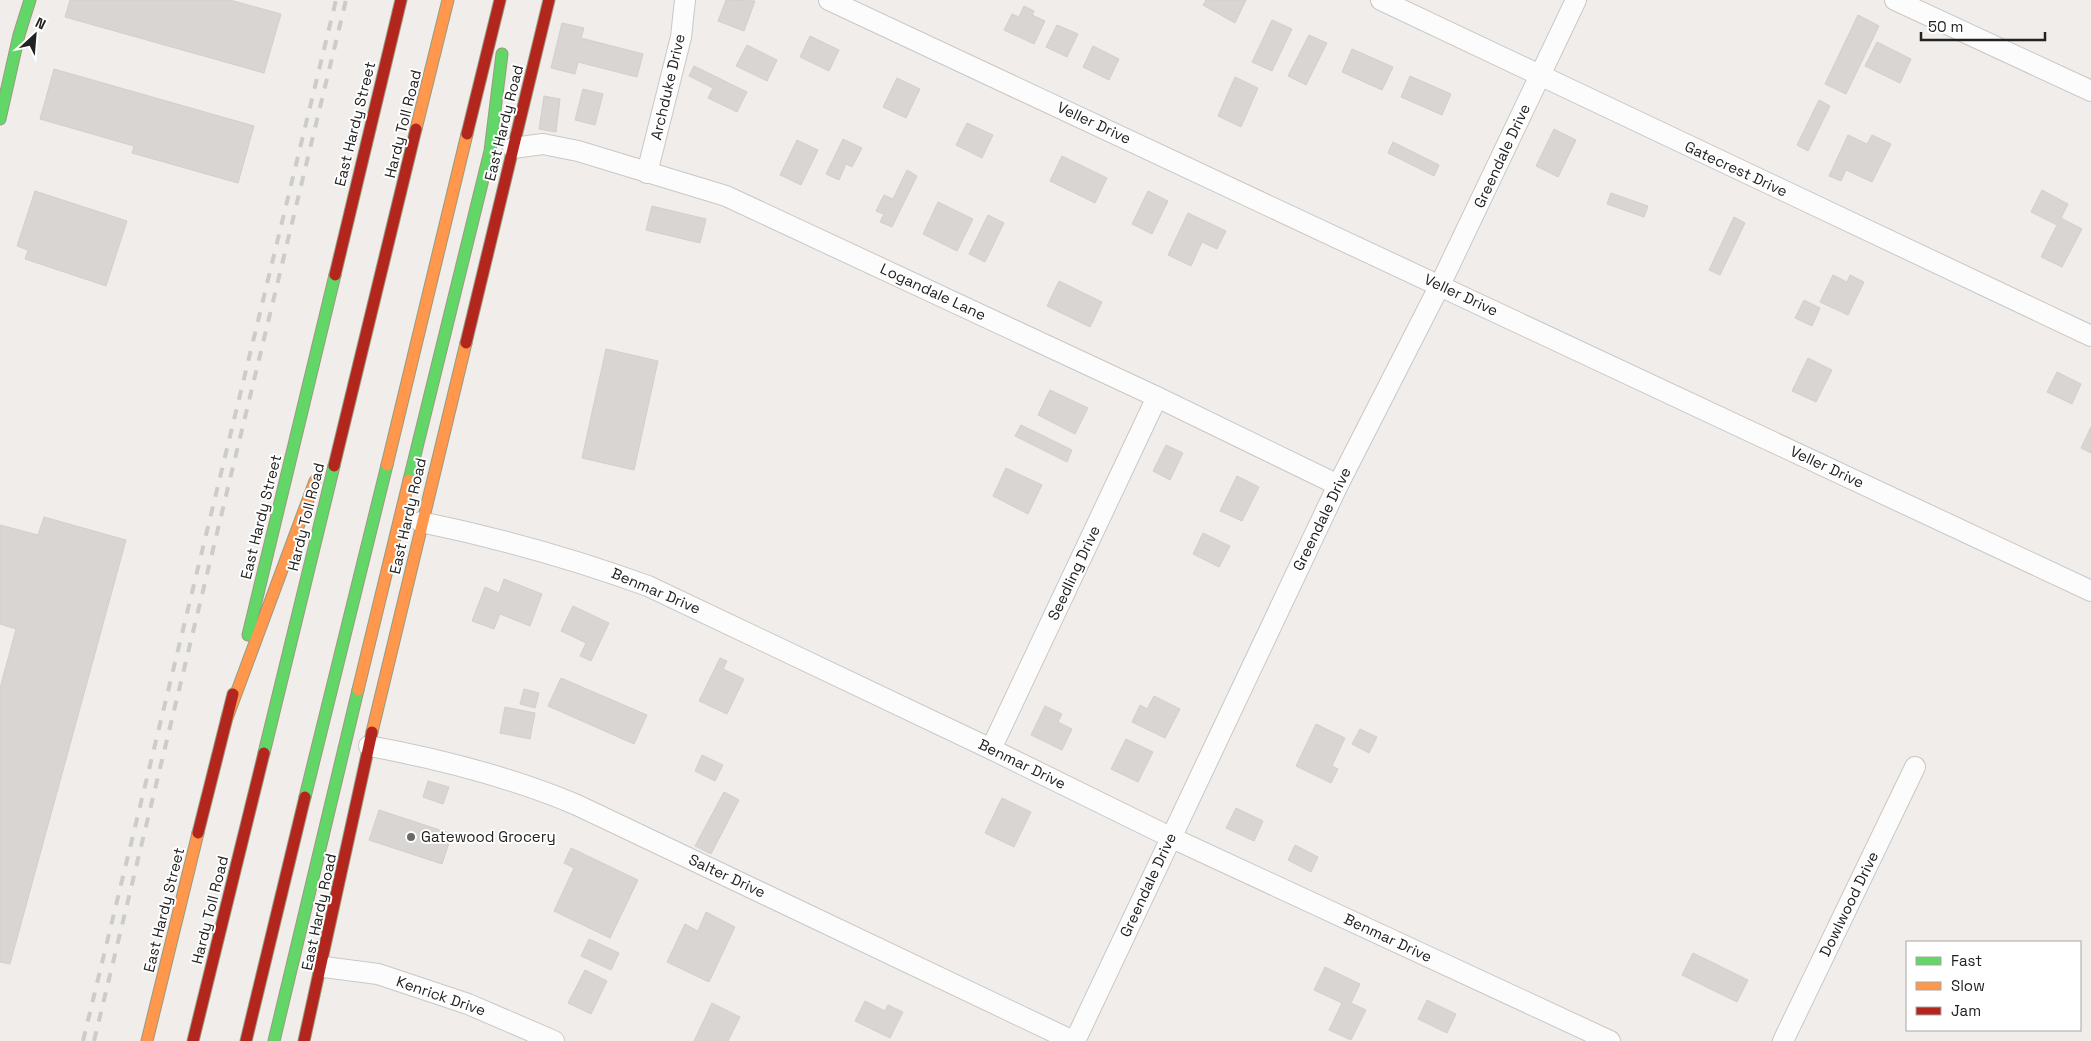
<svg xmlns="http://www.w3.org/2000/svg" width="2091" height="1041" font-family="'Space Grotesk',sans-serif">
<rect width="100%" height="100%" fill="#f0edea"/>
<g fill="#d8d5d3" stroke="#d3cfcb">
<path d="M70 0H230L281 14 264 73 65 17Z"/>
<path d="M726 0 755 1 744 31 718 21Z"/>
<path d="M1206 0H1246L1235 23 1203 5Z"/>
<path d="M1024 6 1034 11 1032 15 1045 21 1034 44 1004 30 1012 14 1019 17Z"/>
<path d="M1858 15 1879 26 1846 94 1825 84Z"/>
<path d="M1272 20 1292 29 1272 71 1252 62Z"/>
<path d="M562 23 584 28 581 38 643 54 637 77 578 62 575 74 551 68Z"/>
<path d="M1057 25 1078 34 1067 57 1046 47Z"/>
<path d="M1309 35 1327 43 1306 85 1288 76Z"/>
<path d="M810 36 839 50 829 71 800 57Z"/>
<path d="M1877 42 1911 59 1900 83 1865 66Z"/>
<path d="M747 45 777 60 767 81 736 66Z"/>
<path d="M1093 46 1119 59 1109 80 1083 67Z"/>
<path d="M1352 49 1393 67 1382 90 1342 72Z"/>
<path d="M694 66 747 92 737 112 708 98 713 88 689 76Z"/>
<path d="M54 69 254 126 238 183 132 153 134 146 40 119Z"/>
<path d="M1410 76 1451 94 1442 115 1401 97Z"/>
<path d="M1235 77 1258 88 1241 127 1218 116Z"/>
<path d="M897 78 920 89 906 118 883 107Z"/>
<path d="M583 89 603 94 595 125 575 120Z"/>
<path d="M544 96 560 99 556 132 539 129Z"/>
<path d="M1819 100 1830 106 1808 151 1797 145Z"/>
<path d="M967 123 993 135 982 158 956 145Z"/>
<path d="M1554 129 1576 140 1558 177 1536 166Z"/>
<path d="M1848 135 1867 144 1872 135 1891 144 1872 182 1846 170 1841 181 1829 176Z"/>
<path d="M843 139 862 148 852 167 846 164 839 180 826 174Z"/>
<path d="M797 140 818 150 801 185 780 175Z"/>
<path d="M1393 142 1439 165 1434 176 1388 153Z"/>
<path d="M1062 156 1107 178 1095 203 1050 181Z"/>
<path d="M907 170 917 176 892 227 880 222 884 214 876 211 884 195 893 199Z"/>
<path d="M2042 190 2068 204 2061 218 2082 229 2062 267 2041 257 2057 225 2031 212Z"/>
<path d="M35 191 127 221 106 286 25 259 28 250 17 246Z"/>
<path d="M1148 191 1168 201 1152 234 1132 224Z"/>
<path d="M1611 193 1648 206 1644 217 1607 204Z"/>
<path d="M938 202 973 219 957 251 923 234Z"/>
<path d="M652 206 706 219 700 243 646 230Z"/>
<path d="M1188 213 1226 231 1217 249 1202 242 1191 266 1168 255Z"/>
<path d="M988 215 1004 223 985 262 969 254Z"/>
<path d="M1734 217 1745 223 1720 275 1709 270Z"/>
<path d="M1833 275 1847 282 1850 275 1864 282 1848 315 1820 302Z"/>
<path d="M1059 281 1102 302 1090 327 1047 306Z"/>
<path d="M1804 300 1820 308 1812 326 1795 318Z"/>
<path d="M606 349 658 361 634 470 582 458Z"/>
<path d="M1808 358 1832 370 1816 402 1792 391Z"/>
<path d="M2057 372 2081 384 2072 404 2047 392Z"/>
<path d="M1050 390 1088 408 1075 434 1038 415Z"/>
<path d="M1021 425 1072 450 1067 462 1015 436Z"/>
<path d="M2091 427V453L2081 448Z"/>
<path d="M1166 445 1183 453 1170 480 1153 471Z"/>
<path d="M1006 468 1042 485 1028 514 993 496Z"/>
<path d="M1237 476 1259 487 1242 521 1220 511Z"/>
<path d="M44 517 126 540 10 964 0 962V688L16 629 0 624V525L38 535Z"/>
<path d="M1203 533 1230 546 1219 567 1193 554Z"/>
<path d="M504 579 542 594 530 626 500 614 494 629 472 621 485 587 499 593Z"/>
<path d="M573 606 609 623 591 661 580 656 586 643 561 631Z"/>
<path d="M720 658 727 661 723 669 744 679 727 714 699 701Z"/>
<path d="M561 678 647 715 634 744 548 706Z"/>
<path d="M524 689 539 693 535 708 520 704Z"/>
<path d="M1154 696 1180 709 1165 738 1132 722 1140 705 1147 709Z"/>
<path d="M1045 706 1062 714 1058 722 1072 729 1062 750 1031 735Z"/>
<path d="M505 707 535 713 530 739 500 733Z"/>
<path d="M1316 724 1345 738 1332 766 1338 769 1331 783 1296 766Z"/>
<path d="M1360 729 1377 737 1369 753 1352 744Z"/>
<path d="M1126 739 1153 752 1138 782 1111 769Z"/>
<path d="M702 755 723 765 715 781 695 771Z"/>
<path d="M428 781 449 787 443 804 423 797Z"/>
<path d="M724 792 739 800 711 854 695 846Z"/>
<path d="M1002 798 1031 812 1014 847 985 833Z"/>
<path d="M1236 808 1263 821 1254 841 1226 828Z"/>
<path d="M379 810 452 834 442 864 369 840Z"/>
<path d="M1295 845 1318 857 1311 872 1288 860Z"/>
<path d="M571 848 638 880 610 938 554 911 574 868 564 863Z"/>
<path d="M706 912 735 927 709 982 667 962 685 924 698 931Z"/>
<path d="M589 939 619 953 611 970 581 956Z"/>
<path d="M1693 953 1748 980 1737 1002 1682 975Z"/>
<path d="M1325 967 1360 984 1351 1003 1366 1010 1351 1040 1329 1030 1342 1003 1314 990Z"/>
<path d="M585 970 607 981 591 1014 568 1003Z"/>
<path d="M1427 1000 1456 1014 1447 1033 1418 1019Z"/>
<path d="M865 1001 885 1011 888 1005 903 1012 890 1038 855 1021Z"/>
<path d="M712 1003 740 1017 728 1041H694Z"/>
</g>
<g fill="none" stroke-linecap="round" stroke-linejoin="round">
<g stroke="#c9c8c6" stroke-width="22">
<g id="street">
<path d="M829 0 2091 591"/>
<path d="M1381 0 2091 336"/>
<path d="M1895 0 2091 91"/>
<path d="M513 148 543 144 578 151 726 196 1157 397 1338 485"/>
<path d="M647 173 681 37 685 0"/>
<path d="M421 522C499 538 574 559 648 586L991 749 1170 837 1610 1041"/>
<path d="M369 746C441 759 510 777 577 805L1073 1041"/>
<path d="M991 749 1157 397"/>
<path d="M324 967 378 974 468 1004 554 1041"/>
<path d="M1075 1041 1338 485 1440 285 1576 0"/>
<path d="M1783 1041 1915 767"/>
</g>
</g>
<g stroke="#9a9a80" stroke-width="13">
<g id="fast">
<path d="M0 119 19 35 30 0"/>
<path d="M409 480 490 151 502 54"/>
<path d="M248 635 335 275"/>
<path d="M264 753 334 466"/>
<path d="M305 797 387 465"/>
<path d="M274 1041 358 690"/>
</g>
</g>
<g stroke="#9a9a80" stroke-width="13">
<g id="slow">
<path d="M416 129 448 0"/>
<path d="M387 465 467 134"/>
<path d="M358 690 409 480"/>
<path d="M227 718 315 481"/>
<path d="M372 732 466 343"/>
<path d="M147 1041 198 833"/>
</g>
</g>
<g stroke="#9a9a80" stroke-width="13">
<g id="jam">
<path d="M467 134 500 0"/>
<path d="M335 275 401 0"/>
<path d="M466 343 549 0"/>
<path d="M334 466 416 129"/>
<path d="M198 833 233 694"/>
<path d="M193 1041 264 753"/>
<path d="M246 1041 305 797"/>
<path d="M304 1041 372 732"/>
</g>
</g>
<use href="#street" stroke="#fdfcfc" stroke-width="20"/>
<use href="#fast" stroke="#63d668" stroke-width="11"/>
<use href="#slow" stroke="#ff974d" stroke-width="11"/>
<use href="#jam" stroke="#b3261e" stroke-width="11"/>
<g stroke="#cccccb" stroke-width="4" stroke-dasharray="10 10" stroke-linecap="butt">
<path d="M83 1041 336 0"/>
<path d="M94 1041 346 0"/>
</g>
</g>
<circle fill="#6a6968" stroke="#fff" stroke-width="2" cx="411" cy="837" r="5"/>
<g text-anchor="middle" stroke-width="4" stroke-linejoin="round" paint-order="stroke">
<g font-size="15" fill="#222" stroke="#fff">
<text transform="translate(668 87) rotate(-77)" y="5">Archduke Drive</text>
<text transform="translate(504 123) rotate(-76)" y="5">East Hardy Road</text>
<text transform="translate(1094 123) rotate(25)" y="5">Veller Drive</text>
<text transform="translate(355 124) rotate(-76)" y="5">East Hardy Street</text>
<text transform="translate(403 124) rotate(-76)" y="5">Hardy Toll Road</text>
<text transform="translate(1502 156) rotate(-65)" y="5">Greendale Drive</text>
<text transform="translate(1736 169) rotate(25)" y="5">Gatecrest Drive</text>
<text transform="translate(933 292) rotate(25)" y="5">Logandale Lane</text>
<text transform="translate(1461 295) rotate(25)" y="5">Veller Drive</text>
<text transform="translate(1827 467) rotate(25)" y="5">Veller Drive</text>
<text transform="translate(408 516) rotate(-77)" y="5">East Hardy Road</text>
<text transform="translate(261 517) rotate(-76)" y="5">East Hardy Street</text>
<text transform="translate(306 517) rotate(-76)" y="5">Hardy Toll Road</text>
<text transform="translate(1322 519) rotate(-64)" y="5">Greendale Drive</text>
<text transform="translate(1074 573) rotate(-65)" y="5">Seedling Drive</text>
<text transform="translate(656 591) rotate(23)" y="5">Benmar Drive</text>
<text transform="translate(1022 764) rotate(26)" y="5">Benmar Drive</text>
<text transform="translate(727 876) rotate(25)" y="5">Salter Drive</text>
<text transform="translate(1148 885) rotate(-65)" y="5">Greendale Drive</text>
<text transform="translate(1849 904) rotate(-64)" y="5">Dowlwood Drive</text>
<text transform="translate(164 910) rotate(-76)" y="5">East Hardy Street</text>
<text transform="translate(210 910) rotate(-76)" y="5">Hardy Toll Road</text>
<text transform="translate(319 912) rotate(-78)" y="5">East Hardy Road</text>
<text transform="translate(1388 938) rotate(25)" y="5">Benmar Drive</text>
<text transform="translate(441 996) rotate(19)" y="5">Kenrick Drive</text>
</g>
<g font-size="15" fill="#222" stroke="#fff" text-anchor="start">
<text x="421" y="842">Gatewood Grocery</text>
</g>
</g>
<rect x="1906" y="941" width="175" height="90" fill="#ffffff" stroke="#a7a7a7"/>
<rect x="1916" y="957" width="25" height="8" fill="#63d668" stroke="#a7a7a7"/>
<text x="1951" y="966" font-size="15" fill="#222222">Fast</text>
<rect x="1916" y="982" width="25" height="8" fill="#ff974d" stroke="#a7a7a7"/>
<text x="1951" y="991" font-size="15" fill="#222222">Slow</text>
<rect x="1916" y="1007" width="25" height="8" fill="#b3261e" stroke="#a7a7a7"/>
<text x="1951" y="1016" font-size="15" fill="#222222">Jam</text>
<g transform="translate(35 35) rotate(26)" stroke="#ffffff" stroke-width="4" paint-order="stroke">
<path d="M0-4L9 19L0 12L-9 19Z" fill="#222222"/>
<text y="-8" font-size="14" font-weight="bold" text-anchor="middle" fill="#222222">N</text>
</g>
<path d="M1921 32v8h124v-8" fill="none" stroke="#222222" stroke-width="2.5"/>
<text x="1928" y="32" font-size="15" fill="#222222" stroke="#ffffff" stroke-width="4" paint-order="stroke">50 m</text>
</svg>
